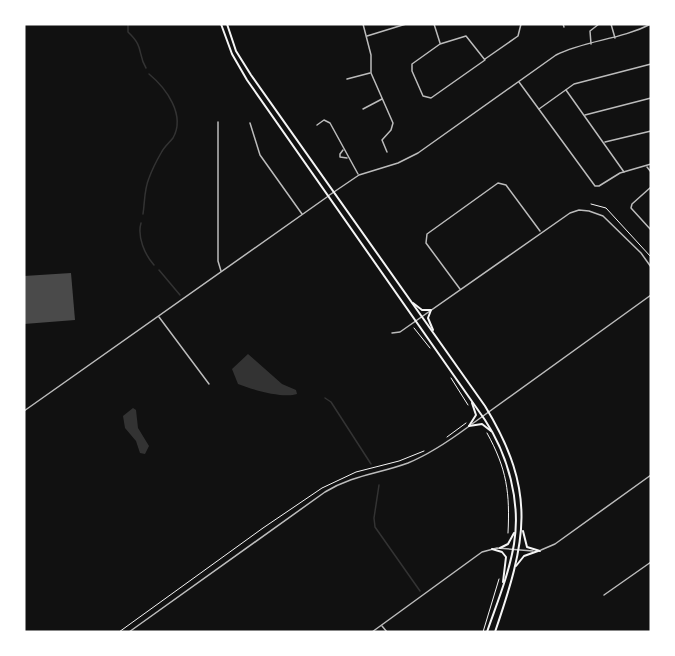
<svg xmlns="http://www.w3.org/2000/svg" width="675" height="656" font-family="Ubuntu,sans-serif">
<rect width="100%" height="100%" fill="#111"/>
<g fill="#333">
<path d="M248 354 282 384 296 390 297 394C284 399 250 389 238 384L232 369Z"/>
<path d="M133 408 136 410 138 428 149 446 145 454 140 453 136 441 125 428 123 416Z"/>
</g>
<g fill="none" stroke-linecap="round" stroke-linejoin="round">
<g stroke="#333" stroke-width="1.5">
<path d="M128 24V32C145 48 137 53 146 68"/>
<path d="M143 214C145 201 144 190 149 178 152 170 157 160 161 153 164 147 169 143 173 138 186 115 166 88 149 74"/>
<path d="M141 223C137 237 145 255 154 265"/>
<path d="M159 270 180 295"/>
<path d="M325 398 331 402 371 464"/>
<path d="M379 485 374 518 375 527 420 591"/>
</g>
</g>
<path fill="#4a4a4a" d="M71 273 75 320 24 324V276Z"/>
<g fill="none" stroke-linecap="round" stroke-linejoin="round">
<g stroke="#f5f5f5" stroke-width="1">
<path d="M591 204 606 208 651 257"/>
<path d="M414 328 430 348"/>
<path d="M451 378 468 405"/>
<path d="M487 433C507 469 510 493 508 533"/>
<path d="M447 437 466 423"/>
<path d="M119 632 263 528 322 488 356 472 399 461 424 451"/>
<path d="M483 632 499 579"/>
</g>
<g stroke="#bcbcbc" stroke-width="1.5">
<path d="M363 24 371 55V73L393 123 391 130 382 140 387 152"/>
<path d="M434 24 440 43"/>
<path d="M563 24 564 27"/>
<path d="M611 24 615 38"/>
<path d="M367 36 406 24"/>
<path d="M466 36 485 60 431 98 423 96 412 71V64L440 44Z"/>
<path d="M591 44 590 31 599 24"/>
<path d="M485 59 518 36 521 24"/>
<path d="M347 79 370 73"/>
<path d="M519 82 595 186H599L620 173 651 164"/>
<path d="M566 90 624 172"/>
<path d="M363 109 382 99"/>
<path d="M539 109 574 84 651 64"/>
<path d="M585 115 651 98"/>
<path d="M218 122V261L221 271"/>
<path d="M250 123 260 155 302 214"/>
<path d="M317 125 324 120 330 123 358 174"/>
<path d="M605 142 651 131"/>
<path d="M343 150 340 154V157L347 158"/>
<path d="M647 167 651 172"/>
<path d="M651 187 632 204 631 208 651 230"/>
<path d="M460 289 426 243 427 234 498 183 506 185 540 231"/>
<path d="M159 317 209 384"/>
<path d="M392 333 400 332 570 213 579 210 589 211 603 216 641 253 651 267"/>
<path d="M24 411 327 197"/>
<path d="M472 424 651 295"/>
<path d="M541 550 555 544 651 475"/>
<path d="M604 595 651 562"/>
<path d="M382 626 387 632"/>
<path d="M129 632 325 492C353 475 378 474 408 463 430 454 449 441 468 427"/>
<path d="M372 632 482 552 497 548 533 551"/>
</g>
<path stroke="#bcbcbc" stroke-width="1.5" d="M328 196 359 175 398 163 418 153 556 55C586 40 620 40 651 24"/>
<g stroke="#f5f5f5" stroke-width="2">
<path d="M221 24 232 54 247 80 485 420C508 455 521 502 514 544 509 574 497 603 487 632"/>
<path d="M227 24 236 51 251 75 485 406C538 493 526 541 495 632"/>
<path d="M413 303 422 310H431L428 318 433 330"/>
<path d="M469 426 476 415 472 403"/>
<path d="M469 426 482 424 491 431"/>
<path d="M523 531 527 547 540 551"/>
<path d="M500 548 508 544 514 533"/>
<path d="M492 549 502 552 506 557 503 582"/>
<path d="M516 566 524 556 538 551"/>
</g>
</g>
<rect width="675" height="656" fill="none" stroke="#ffffff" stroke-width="51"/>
</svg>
